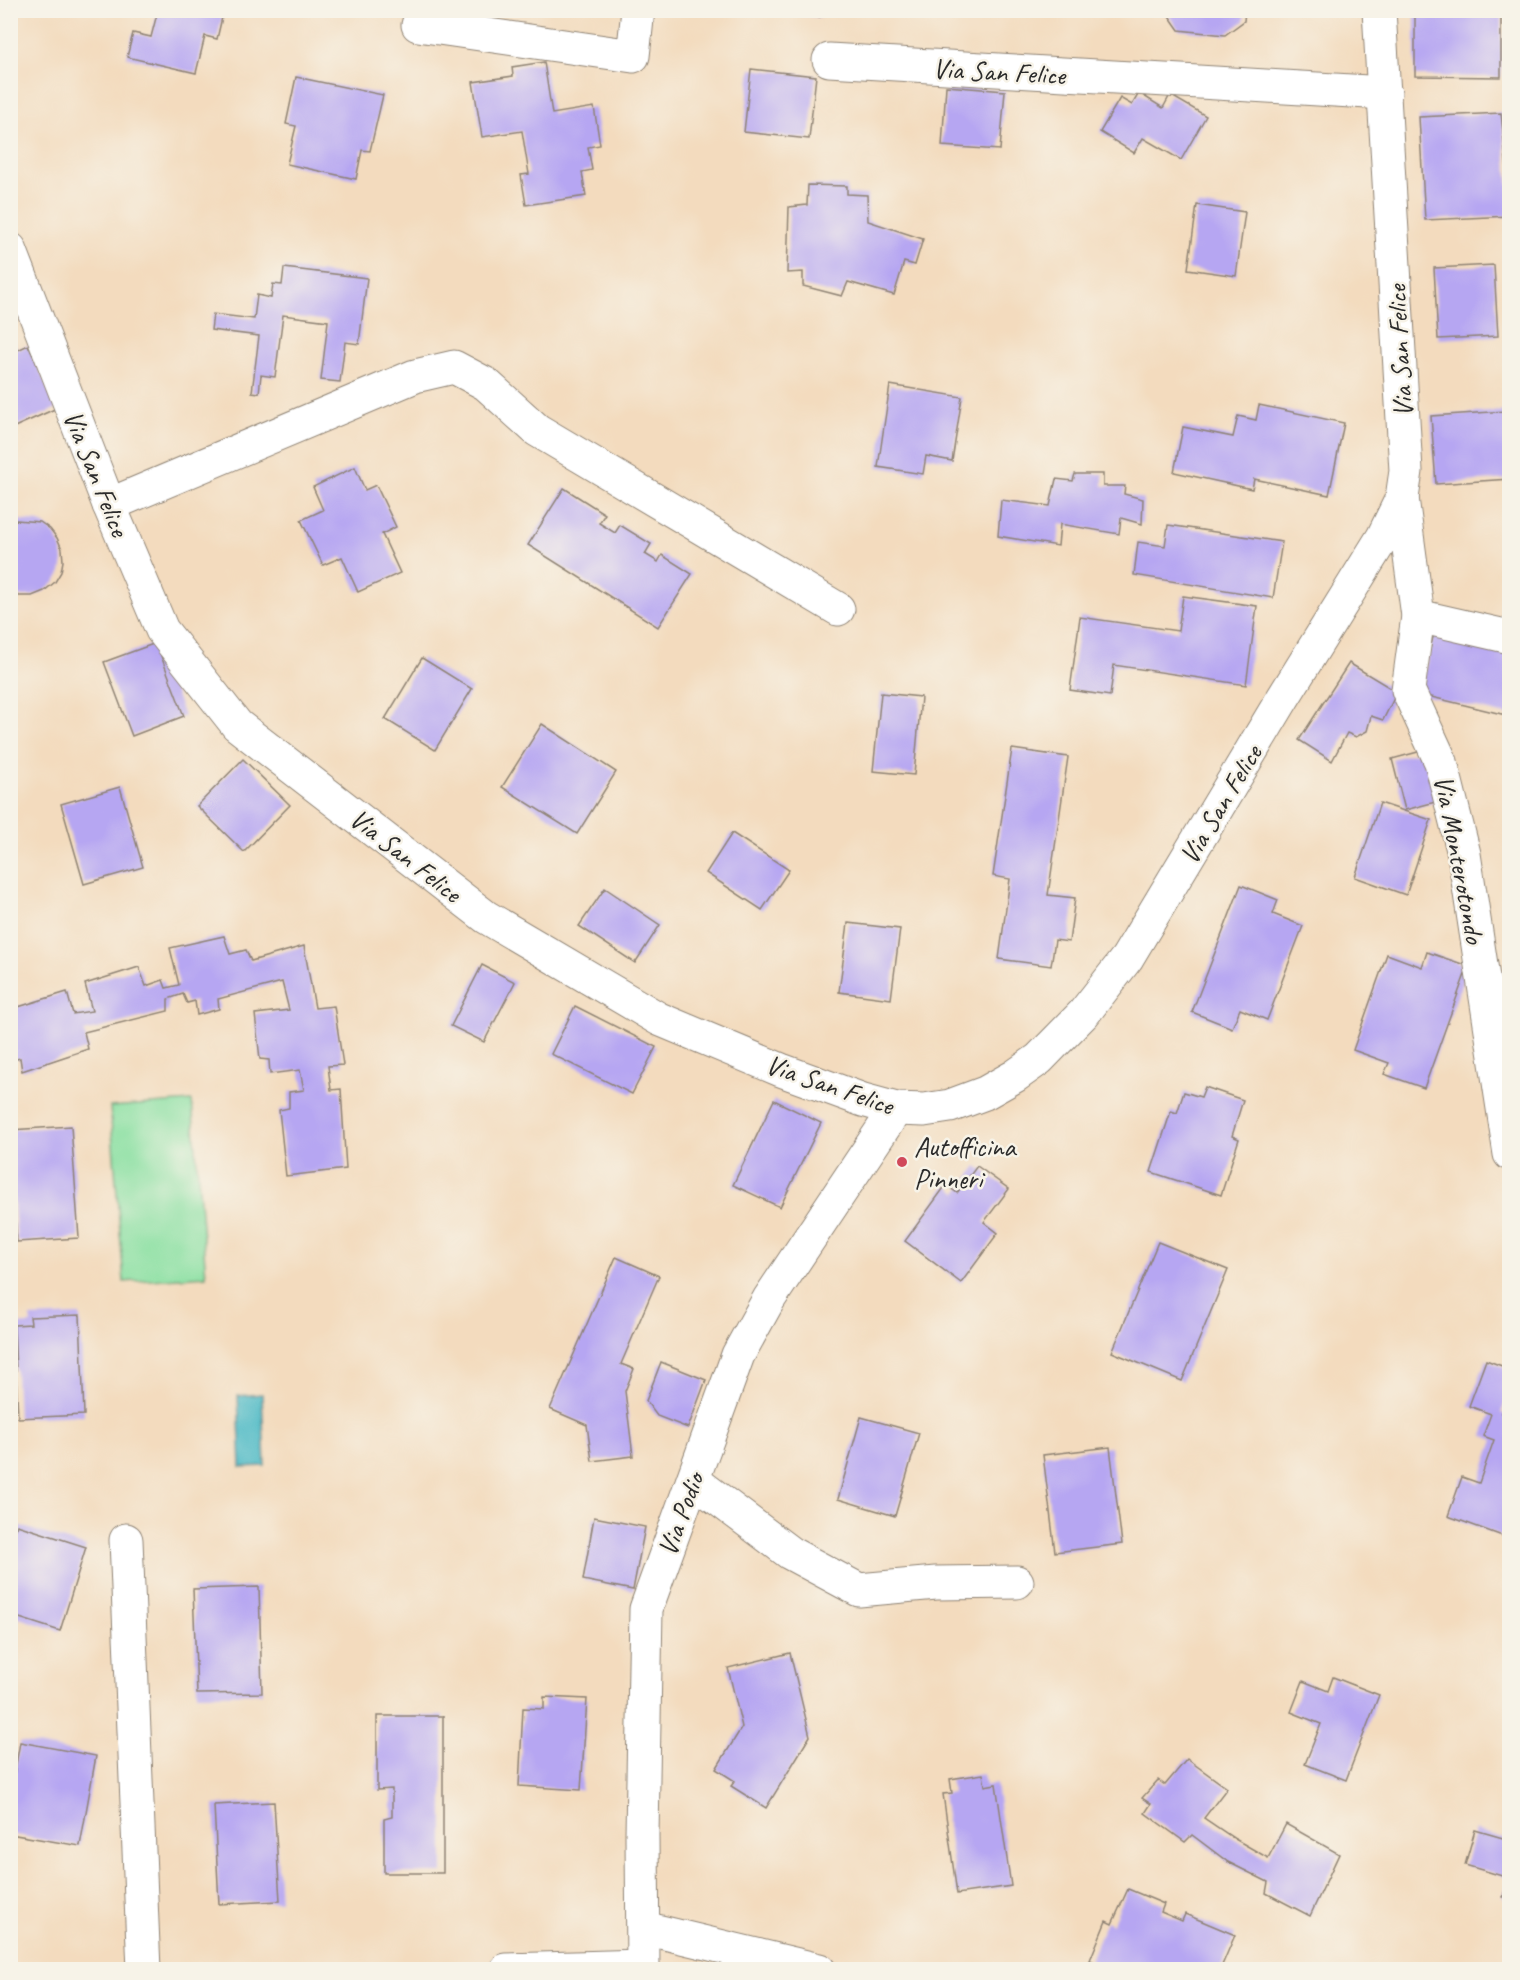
<svg xmlns="http://www.w3.org/2000/svg" width="1520" height="1980" font-family="Caveat,sans-serif">
<rect width="100%" height="100%" fill="#f7f3e8"/>
<filter id="ink" filterUnits="userSpaceOnUse"><feTurbulence type="fractalNoise" baseFrequency=".0167" numOctaves="2"/><feDisplacementMap in="SourceGraphic" scale="12" xChannelSelector="R" yChannelSelector="G"/><feConvolveMatrix kernelMatrix="1 2 1 2 8 2 1 2 1" color-interpolation-filters="sRGB"/></filter>
<filter id="wash" filterUnits="userSpaceOnUse"><feTurbulence type="fractalNoise" baseFrequency=".008" numOctaves="4" result="noise"/><feDisplacementMap in="SourceGraphic" scale="24" xChannelSelector="R" yChannelSelector="G"/><feGaussianBlur stdDeviation="1.35" result="paint"/><feColorMatrix in="noise" values="0 0 0 0 0 0 0 0 0 0 0 0 0 0 0 0 0 1.4 0 .05"/><feComposite in="paint" operator="in"/></filter>
<g filter="url(#wash)">
<rect width="100%" height="100%" fill="#f3dbbe"/>
<path fill="#8be0a3" stroke="#5b8667" stroke-width="1.5" d="M192 1101 206 1276 124 1282 110 1107Z"/>
<path fill="#4dbac6" stroke="#3c7278" stroke-width="1.5" d="M262 1394 265 1466 241 1467 238 1396Z"/>
<g id="blocks">
<g fill="#b6a6f2">
<path d="M147 10H210L223 13 217 39 205 36 196 73 127 57 133 33 151 37 157 14Z"/>
<path d="M758 10H821L820 17 758 12Z"/>
<path d="M1165 10H1245L1244 21 1225 35 1179 30Z"/>
<path d="M1415 15H1501V77L1415 76Z"/>
<path d="M544 62 552 114 594 107 600 145 588 147 592 170 582 172 586 196 526 205 521 175 529 174 522 131 482 137 473 82 513 76 512 67Z"/>
<path d="M751 69 816 76 809 139 744 132Z"/>
<path d="M296 77 383 95 370 151 362 150 356 179 287 164 296 126 286 124Z"/>
<path d="M946 86 1005 91 1000 150 942 146Z"/>
<path d="M1139 93 1163 108 1170 95 1206 116 1181 160 1143 138 1134 153 1100 132 1120 98 1132 105Z"/>
<path d="M1501 113 1510 197V216L1425 220 1419 117Z"/>
<path d="M808 185 847 186V194L867 195 868 221 923 239 915 265 904 262 894 295 848 282 842 296 803 286V272L787 273 789 207 807 205Z"/>
<path d="M1197 205 1245 212 1236 276 1188 269Z"/>
<path d="M1494 265 1498 336 1438 339 1434 268Z"/>
<path d="M284 268 367 278 359 344 345 342 340 382 321 380 328 321 283 315 275 377 261 375 259 393 252 392 259 336 211 330 213 314 254 319 257 295 271 298 273 284 282 285Z"/>
<path d="M10 334 18 350 28 345 57 408 10 429Z"/>
<path d="M890 385 962 397 952 461 926 456 923 474 878 467Z"/>
<path d="M1259 405 1344 423 1329 495 1254 479 1252 489 1174 472 1183 427 1233 437 1238 416 1256 420Z"/>
<path d="M1506 411 1510 479 1436 484 1431 416Z"/>
<path d="M355 467 365 490 376 485 396 527 382 534 400 573 358 592 342 557 323 565 301 520 323 510 313 487Z"/>
<path d="M1075 474H1103V486H1125L1124 494 1143 499 1142 524 1121 518 1119 534 1060 524 1058 546 998 536 1001 500 1050 506 1056 479 1073 481Z"/>
<path d="M564 488 605 514 599 523 615 533 620 525 651 544 645 554 658 562 662 555 692 574 658 627 528 545Z"/>
<path d="M16 520 40 522 50 529 57 538 62 549 63 561 61 572 55 582 44 591 32 596H19L10 593V523Z"/>
<path d="M1168 525 1282 542 1273 598 1134 575 1138 542 1165 546Z"/>
<path d="M1183 596 1257 606 1246 685 1114 665 1110 696 1070 690 1080 617 1178 631Z"/>
<path d="M1435 629 1510 647V716L1419 694Z"/>
<path d="M156 643 184 716 132 736 104 662Z"/>
<path d="M422 658 472 689 435 750 385 719Z"/>
<path d="M1349 663 1397 692 1383 720 1371 716 1367 731 1356 737 1347 733 1332 761 1299 740Z"/>
<path d="M881 693 921 697 914 775 873 771Z"/>
<path d="M542 724 616 772 577 834 502 787Z"/>
<path d="M1012 749 1068 757 1048 895 1075 898 1069 942 1055 940 1051 966 999 959 1010 879 993 876Z"/>
<path d="M1429 749 1443 800 1405 810 1392 759Z"/>
<path d="M243 759 290 805 244 852 197 806Z"/>
<path d="M120 787 143 867 84 884 61 804Z"/>
<path d="M1380 803 1431 820 1406 895 1355 877Z"/>
<path d="M732 833 789 870 762 910 706 873Z"/>
<path d="M1241 885 1278 900 1273 914 1303 926 1267 1020 1240 1009 1232 1028 1192 1012Z"/>
<path d="M605 888 660 925 635 963 579 926Z"/>
<path d="M848 923 900 929 891 999 839 992Z"/>
<path d="M224 936 230 954 246 950 251 961 304 946 315 1008 334 1006 343 1065 328 1066 331 1090 341 1089 346 1169 286 1176 279 1110 289 1108V1092L304 1090 300 1070 270 1074 269 1060 260 1059 255 1014 289 1010 282 982 218 999 219 1009 197 1015 195 1001 187 1003 183 994 168 999V1011L84 1032 88 1049 22 1071 20 1058 10 1061V1001L14 1000 18 1007 67 992 73 1014 92 1011 85 984 139 967 146 986 163 980 166 988 179 985 170 948Z"/>
<path d="M1427 952 1468 966 1424 1088 1384 1074 1389 1063 1353 1050 1387 954 1422 967Z"/>
<path d="M482 965 515 982 484 1042 451 1026Z"/>
<path d="M575 1006 656 1047 632 1094 551 1054Z"/>
<path d="M1205 1087 1243 1100 1232 1136 1239 1139 1221 1195 1151 1172 1171 1111 1177 1113 1184 1092 1201 1097Z"/>
<path d="M774 1100 821 1123 780 1207 733 1185Z"/>
<path d="M71 1126 79 1238 17 1242 10 1157V1130Z"/>
<path d="M977 1166 1009 1189 984 1222 998 1233 961 1283 905 1241 946 1185 957 1193Z"/>
<path d="M1158 1242 1228 1270 1182 1381 1112 1352Z"/>
<path d="M616 1257 659 1276 621 1364 634 1369 625 1391 633 1456 592 1461 587 1425 550 1409Z"/>
<path d="M80 1315 84 1415 18 1418 14 1325 31 1324 30 1317Z"/>
<path d="M1486 1360 1510 1369V1390L1501 1413 1510 1416V1524L1505 1537 1448 1516 1462 1477 1479 1483 1494 1440 1483 1436 1491 1414 1469 1406Z"/>
<path d="M661 1362 706 1380 688 1428 657 1416 646 1401Z"/>
<path d="M861 1417 919 1433 895 1516 838 1499Z"/>
<path d="M1110 1447 1122 1544 1055 1552 1043 1455Z"/>
<path d="M594 1517 645 1527 633 1590 583 1580Z"/>
<path d="M17 1525 86 1547 60 1631 10 1615V1545Z"/>
<path d="M259 1587 262 1693 197 1694 193 1589Z"/>
<path d="M790 1653 810 1736 766 1808 731 1786 735 1781 716 1769 742 1727 728 1668Z"/>
<path d="M1333 1677 1379 1695 1346 1780 1305 1764 1321 1724 1291 1712 1303 1681 1328 1691Z"/>
<path d="M544 1697 587 1699 581 1790 519 1786 523 1708 544 1709Z"/>
<path d="M377 1716H443V1873H384V1819L392 1817V1789L377 1790Z"/>
<path d="M20 1742 96 1756 80 1846 10 1834V1798Z"/>
<path d="M1187 1759 1227 1788 1204 1818 1235 1839 1268 1858 1286 1824 1339 1854 1310 1916 1266 1893 1268 1882 1228 1862 1192 1835 1185 1842 1145 1813 1151 1804 1142 1798 1158 1780 1165 1785Z"/>
<path d="M983 1774 985 1786 996 1784 1011 1886 957 1894 943 1794 952 1793 950 1779Z"/>
<path d="M274 1802 280 1901 219 1904 214 1805Z"/>
<path d="M1475 1830 1510 1840V1898L1503 1897 1509 1878 1465 1865Z"/>
<path d="M1128 1889 1164 1904 1161 1912 1182 1921 1185 1914 1235 1935 1220 1970H1112L1090 1960 1106 1921 1112 1924Z"/>
</g>
</g>
</g>
<g filter="url(#ink)">
<use href="#blocks" fill-opacity="0" stroke="#8f8374" stroke-width="1.5"/>
<g fill="none" stroke-linecap="round" stroke-linejoin="round">
<g stroke="#8f8374" stroke-width="35">
<g id="minor">
<path d="M418 25 633 56 638 10"/>
<path d="M829 60 1385 93"/>
<path d="M10 249 109 505 162 630 237 725 486 917 659 1019 781 1070 863 1100 896 1109 924 1110 950 1106 985 1093 1015 1076 1039 1059 1084 1013 1127 958 1283 698 1383 537 1402 498 1406 471 1379 10"/>
<path d="M1402 498 1418 616 1408 690 1441 762 1464 854 1510 1154"/>
<path d="M109 505 415 376 454 367 486 384 537 430 838 609"/>
<path d="M1418 616 1510 637"/>
<path d="M693 1480 790 1553 859 1590 936 1583 1017 1582"/>
<path d="M126 1540 144 1970"/>
<path d="M644 1928 819 1970"/>
<path d="M506 1970 643 1966"/>
<path d="M643 1970 642 1835 646 1609 738 1355 769 1299 896 1109"/>
</g>
</g>
<use href="#minor" stroke="#fff" stroke-width="33"/>
</g>
</g>
<circle fill="#d1495b" stroke="#f7f3e8" stroke-width="2" cx="902" cy="1162" r="6"/>
<g text-anchor="middle" stroke-width="5" stroke-linejoin="round" paint-order="stroke">
<g font-size="28" fill="#2b2b2b" stroke="#f7f3e8">
<text transform="translate(999 71) rotate(3)" y="10">Via San Felice</text>
<text transform="translate(1399 351) rotate(-93)" y="10">Via San Felice</text>
<text transform="translate(97 473) rotate(68)" y="10">Via San Felice</text>
<text transform="translate(1220 804) rotate(-59)" y="10">Via San Felice</text>
<text transform="translate(406 855) rotate(38)" y="10">Via San Felice</text>
<text transform="translate(1460 859) rotate(79)" y="10">Via Monterotondo</text>
<text transform="translate(830 1084) rotate(19)" y="10">Via San Felice</text>
<text transform="translate(680 1514) rotate(-70)" y="10">Via Podio</text>
</g>
<g font-size="28" fill="#2b2b2b" stroke="#f7f3e8" text-anchor="start">
<text x="914" y="1156">Autofficina<tspan x="914" dy="32">Pinneri</tspan></text>
</g>
</g>
<rect width="1520" height="1980" fill="none" stroke="#f7f3e8" stroke-width="36"/>
</svg>
